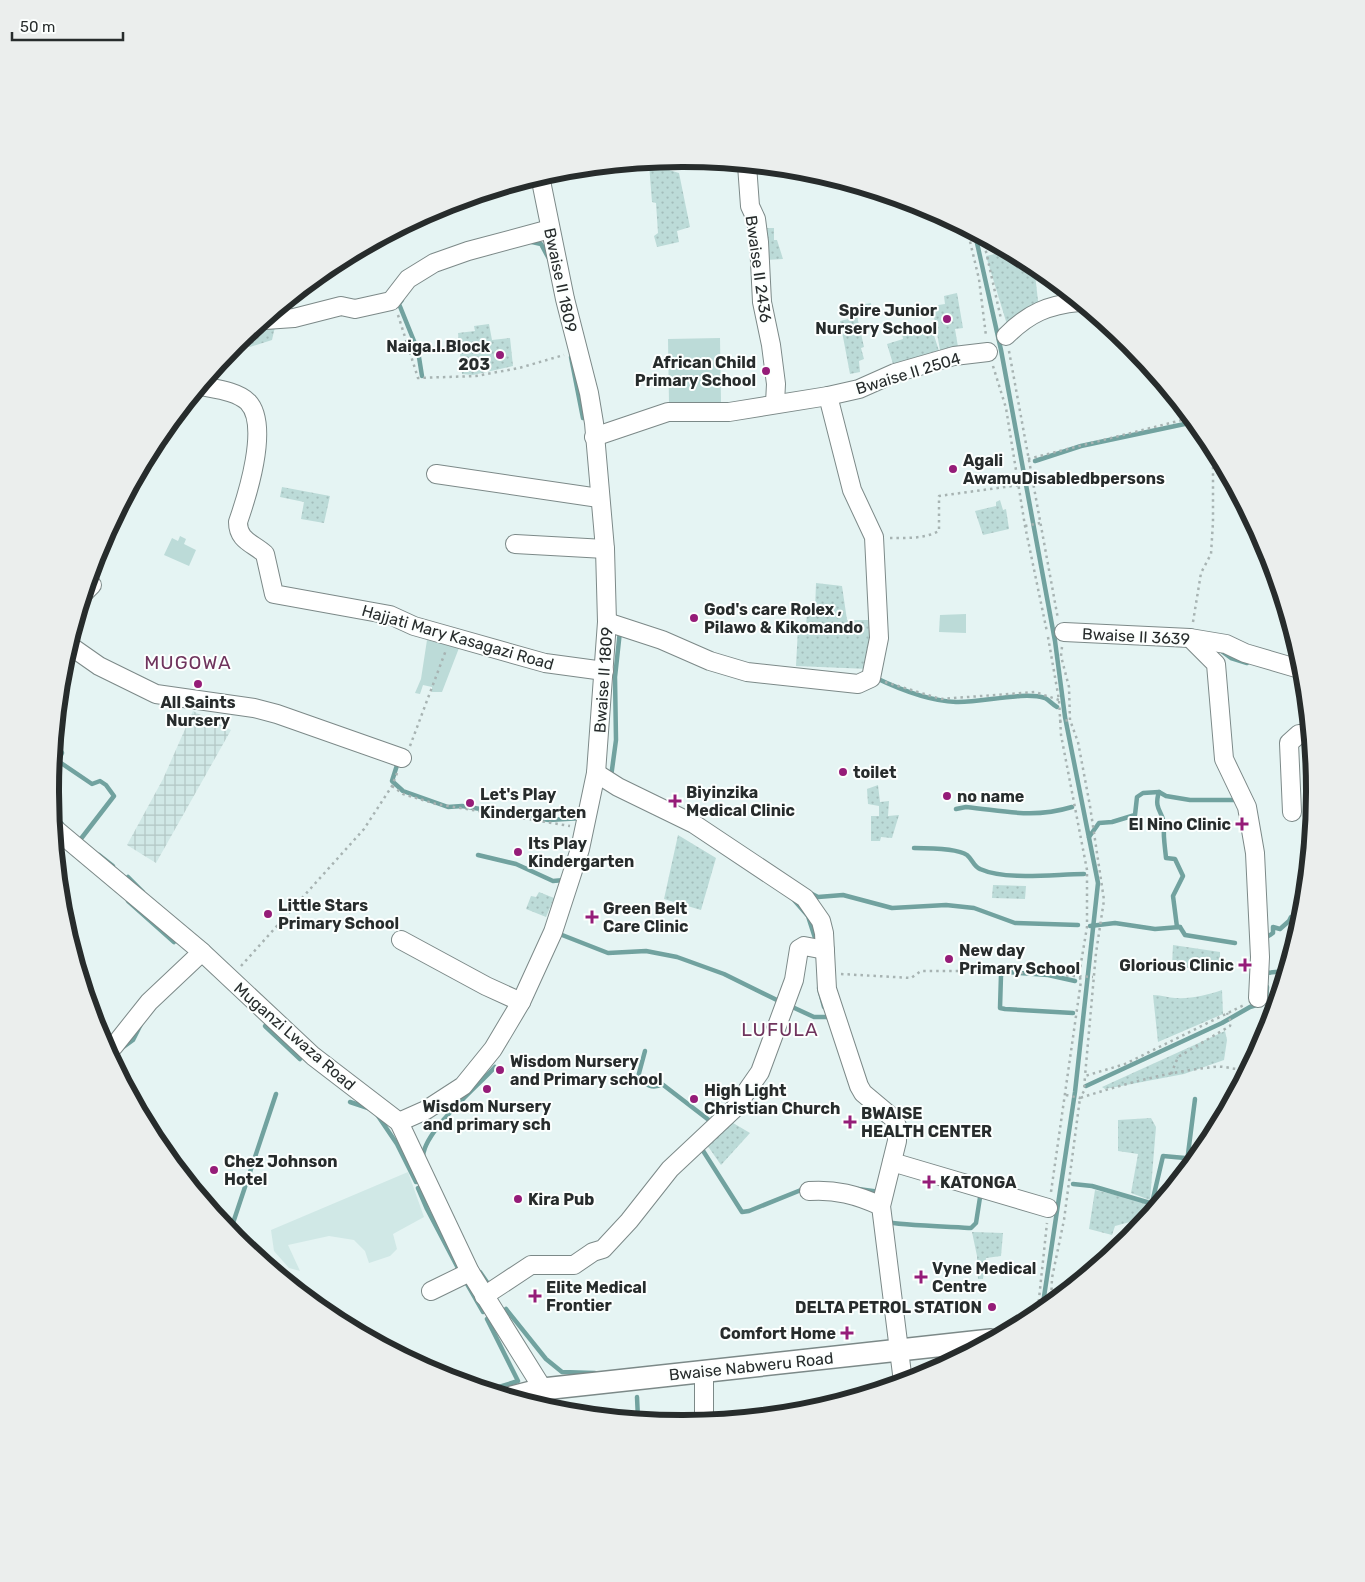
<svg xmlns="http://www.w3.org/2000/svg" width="1365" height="1582" font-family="Rubik,sans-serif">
<defs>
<pattern id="industrial-grid" width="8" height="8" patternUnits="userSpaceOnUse" patternTransform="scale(1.25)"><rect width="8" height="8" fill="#d0e8e6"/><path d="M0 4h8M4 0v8" fill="none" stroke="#b3c7c5"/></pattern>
<pattern id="grass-dots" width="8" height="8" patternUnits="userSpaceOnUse" patternTransform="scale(1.25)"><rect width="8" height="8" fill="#bcdbd8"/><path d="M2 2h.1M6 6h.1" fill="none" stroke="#a2bcba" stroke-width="1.8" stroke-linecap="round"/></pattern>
</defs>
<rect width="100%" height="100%" fill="#e5f4f3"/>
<path fill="#d0e8e6" d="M408 1172 424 1217 393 1234 397 1249 390 1256 369 1263 365 1251 354 1240 329 1236 288 1245 300 1271 289 1268 274 1251 271 1230Z"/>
<path fill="url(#industrial-grid)" d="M193 711 231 730 156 863 127 845 163 779Z"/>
<g fill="url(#grass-dots)">
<path d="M649 164 679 173 690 227 677 231 679 242 657 247 654 236 658 233 656 203 652 202Z"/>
<path d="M761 228H774V240H777L783 259 766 260Z"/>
<path d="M1008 251 1034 265 1039 310 1009 331 986 256Z"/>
<path d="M957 293 963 328 955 329 958 347 940 350 932 306 945 304 944 296Z"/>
<path d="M871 303 872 313 857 316 864 347 861 348 864 359 859 361 860 372 850 374 840 321 848 319 847 307Z"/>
<path d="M489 324 492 340 510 338 513 366 473 375 462 374 458 333 475 331 474 326Z"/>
<path d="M257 326 275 327 272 340 250 347 238 341Z"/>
<path d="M931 326 939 351 893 364 887 344 903 339 902 334Z"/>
<path d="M282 487 330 496 324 523 301 519 304 502 280 497Z"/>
<path d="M1000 500 1003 510 1006 509 1009 529 983 535 975 511 996 506V502Z"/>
<path d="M816 583 842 586 847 620H870L869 669 796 666 798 628H806L807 611H815Z"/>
<path d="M878 785 880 802 889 801 888 816 899 815 892 838 881 837 880 841H871V816H879V806L868 804 867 789Z"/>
<path d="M678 835 716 858 701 910 664 899Z"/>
<path d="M993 885 1026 886 1025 899 992 898Z"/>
<path d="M539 892 554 898 546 917 526 909 531 896 536 897Z"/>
<path d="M1173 945 1220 952V972L1172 966Z"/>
<path d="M1222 990 1223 1014 1158 1042 1153 995C1162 995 1169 998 1175 998 1192 999 1207 995 1222 990Z"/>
<path d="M1225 1031 1227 1040 1224 1060 1184 1074 1105 1089 1102 1087Z"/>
<path d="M1151 1118 1156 1127 1150 1200 1131 1193 1138 1154 1118 1151V1120Z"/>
<path d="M728 1120 750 1133 721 1165 707 1145Z"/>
<path d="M1095 1190 1157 1205 1147 1217H1136L1130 1222 1115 1226 1112 1235 1089 1229Z"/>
<path d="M972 1232 1003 1233 1001 1256 986 1258 983 1279H978L977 1256Z"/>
</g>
<g fill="#bcdbd8">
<path d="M720 338 721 403 669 404 668 339Z"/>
<path d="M180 536 186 539 184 544 196 550 189 566 164 555 172 538 178 541Z"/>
<path d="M966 614V633L939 632 940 615Z"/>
<path d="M427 640 459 648 442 692H432V687L423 685 420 694 415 693 421 679Z"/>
</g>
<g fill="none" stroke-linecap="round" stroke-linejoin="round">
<g stroke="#71a29f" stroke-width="4.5">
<path d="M975 234 1001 350 1055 641 1065 717 1098 883 1075 1092 1042 1310"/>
<path d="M532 242 541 244 548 257"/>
<path d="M402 300 399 304 418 351 422 376"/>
<path d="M571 357 583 418"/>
<path d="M1035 461 1081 446 1194 422"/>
<path d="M1220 650 1231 658 1247 663"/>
<path d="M876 678C901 690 929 701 956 702 981 703 1023 691 1045 698 1049 700 1053 705 1057 707"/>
<path d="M55 741 62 753 58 761 92 784 100 781 106 785 114 796 80 840"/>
<path d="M398 762 392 781 403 791 448 807 462 806 549 820 583 818"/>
<path d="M611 777 616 740 615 677 620 631"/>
<path d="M1159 792C1153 810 1164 812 1164 826 1163 836 1165 847 1166 858L1175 859 1183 876 1173 896 1177 927H1180"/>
<path d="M956 809 966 807C1006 811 1032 819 1072 807"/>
<path d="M52 815 62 824"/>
<path d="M1089 837 1099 823 1112 822 1135 815 1137 797 1143 793 1159 792 1166 796 1190 800H1238"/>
<path d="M914 848C926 848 957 848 967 855 972 859 974 867 980 869 1007 881 1055 874 1084 874"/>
<path d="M99 855 113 866"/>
<path d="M478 855 516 864 553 881 564 880"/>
<path d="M128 877 143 892"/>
<path d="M810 893 818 897 843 895 892 908 946 905 974 908 1015 923 1078 925"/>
<path d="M794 900 808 916 816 941"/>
<path d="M128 901 174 942"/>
<path d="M1090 926 1115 923 1155 929 1180 927 1185 935 1235 943"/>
<path d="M557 933 608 953 646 951 677 957 724 974 781 1002"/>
<path d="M1264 939 1273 933V927L1280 929 1289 921 1291 917 1303 915"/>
<path d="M1266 973 1286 971"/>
<path d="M819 988 824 1007"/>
<path d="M788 1005 814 1017H828L830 1021"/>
<path d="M1073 1013 1005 1009 1000 1008 1001 975 1006 972 1048 975 1075 981"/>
<path d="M265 1026 300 1059"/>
<path d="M122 1048 133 1040 141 1024"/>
<path d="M645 1051 638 1077C645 1084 652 1090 662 1084L714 1124"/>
<path d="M1086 1086 1222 1023 1250 1007 1266 1002 1267 987"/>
<path d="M350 1102 374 1110 397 1144 416 1182"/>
<path d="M700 1146 742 1212 749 1211 806 1188"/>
<path d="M168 1156 174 1154"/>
<path d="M423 1156C425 1130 477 1087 495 1067"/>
<path d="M1187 1162 1195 1099"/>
<path d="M1073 1184 1092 1186 1157 1205"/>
<path d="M418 1188 427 1209 459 1270"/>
<path d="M858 1189 880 1192"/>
<path d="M1152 1203 1163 1156 1185 1158 1188 1167"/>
<path d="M889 1222C894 1225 959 1227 971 1228L976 1223 981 1191"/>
<path d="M230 1232 276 1094"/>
<path d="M480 1272 491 1288"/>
<path d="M467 1284 483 1312"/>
<path d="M506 1309 546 1359 562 1372 595 1373"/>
<path d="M487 1319 518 1381 489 1390"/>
<path d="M637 1397 638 1419"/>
</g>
<g stroke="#7c8988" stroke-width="20">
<g id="minor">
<path d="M747 165 750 206 756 219 759 242 762 302 771 345 776 384 775 403"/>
<path d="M265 320 294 318 341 306 355 309 391 301 408 279 434 263 468 251 550 229"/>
<path d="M1006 336C1029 313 1048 305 1079 302"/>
<path d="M201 386C215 389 237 391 248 402 270 425 247 496 238 522 238 541 253 543 265 554L274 594 390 615 414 626 545 663 604 671"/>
<path d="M594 437 668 412H729L828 396 859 389 895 373 954 356 988 352"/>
<path d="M436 474 599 498"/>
<path d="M515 544 605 549"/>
<path d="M85 592 92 585"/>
<path d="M607 622 662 640 710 661 747 672 858 684 871 678 879 638 874 537 852 490 828 396"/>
<path d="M1064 632 1190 638 1226 644 1245 653 1303 670"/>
<path d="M1190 638 1216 664 1224 759 1247 807 1255 853 1260 957 1258 998"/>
<path d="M69 645 99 666 156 694 254 708 277 714 402 758"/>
<path d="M596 773 618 787 694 824 805 898 821 921 824 933 827 989 859 1086 863 1093 894 1119 897 1126V1141L881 1206 903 1382"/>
<path d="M1292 812 1289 743 1299 734H1309"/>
<path d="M54 828 202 952 313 1056 399 1122 470 1272 543 1389"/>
<path d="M401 940 486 986 521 1002"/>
<path d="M108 1051 114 1046 149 1002 202 952"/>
<path d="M399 1122 426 1110 463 1086 493 1049 521 1002 553 932 568 886 580 849 596 773 607 622 605 549 594 423 589 393 565 299 540 176"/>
<path d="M892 1162 1048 1208"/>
<path d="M809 1191C835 1189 857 1195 881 1206"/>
<path d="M431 1291 470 1272"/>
<path d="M484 1296 531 1265H574L593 1252 603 1249 629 1221 670 1169 735 1108 760 1072 794 980 799 949 804 946 825 950"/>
<path d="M704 1421V1371"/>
</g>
</g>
<g stroke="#7c8988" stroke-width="24">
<path id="major" d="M512 1397 543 1389 991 1340"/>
</g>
<g stroke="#a7b3b2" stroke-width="2.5" stroke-dasharray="2.5 4" stroke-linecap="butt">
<path d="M967 229 979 279 986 336"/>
<path d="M983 238 1001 319"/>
<path d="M398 315 418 378 476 376 519 368 564 355"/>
<path d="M1009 351 1058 619"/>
<path d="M993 366 1006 408 1025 526 1047 632"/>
<path d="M1028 459 1190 418"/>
<path d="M1025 526 1040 523"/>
<path d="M890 538C906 538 924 539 939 531V496L1020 485"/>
<path d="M1193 622 1201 573 1211 554 1213 522V465L1205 435"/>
<path d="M1048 637 1059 700 1061 735 1087 870V927L1079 975 1081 981 1051 1192"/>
<path d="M1062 647 1061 656 1069 687 1070 720 1078 742 1090 806 1104 900 1096 953 1085 1076"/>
<path d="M885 682 941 699 1035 692 1059 700"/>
<path d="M1059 721 1070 720"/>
<path d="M410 746 446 650"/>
<path d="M392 786 403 794 436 804 570 826"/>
<path d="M241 966 364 829 392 786 397 773"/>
<path d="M841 974 911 978 921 971H986L1093 977"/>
<path d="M1171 1074 1178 1057 1230 1026 1231 1022 1227 1013"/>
<path d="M1066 1095 1080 1098 1084 1091 1085 1076 1125 1064 1244 1005"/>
<path d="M170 1158 177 1155"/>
<path d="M1051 1303 1052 1278 1064 1220 1080 1098C1124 1084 1167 1072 1213 1067 1225 1065 1235 1071 1248 1069"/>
<path d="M1038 1308 1044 1309"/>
<path d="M1031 1319 1038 1308 1047 1223"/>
</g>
<use href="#minor" stroke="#fff" stroke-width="18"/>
<use href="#major" stroke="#fff" stroke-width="21"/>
</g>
<g fill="#951c78" stroke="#fcfffe" stroke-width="2">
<circle cx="947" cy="319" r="5"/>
<circle cx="500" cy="355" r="5"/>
<circle cx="766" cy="371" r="5"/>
<circle cx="953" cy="469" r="5"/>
<circle cx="694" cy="618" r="5"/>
<circle cx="198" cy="684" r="5"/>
<circle cx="843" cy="772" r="5"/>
<circle cx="947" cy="796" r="5"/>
<path d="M672.5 793.5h5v5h5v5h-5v5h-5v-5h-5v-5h5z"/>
<circle cx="470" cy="803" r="5"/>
<path d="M1239.5 816.5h5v5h5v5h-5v5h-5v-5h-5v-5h5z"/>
<circle cx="518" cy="852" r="5"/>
<circle cx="268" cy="914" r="5"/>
<path d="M589.5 909.5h5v5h5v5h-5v5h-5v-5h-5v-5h5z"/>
<circle cx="949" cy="959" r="5"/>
<path d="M1242.5 957.5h5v5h5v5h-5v5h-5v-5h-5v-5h5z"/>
<circle cx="500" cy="1070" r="5"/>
<circle cx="487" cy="1089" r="5"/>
<circle cx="694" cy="1099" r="5"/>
<path d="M847.5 1114.5h5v5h5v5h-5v5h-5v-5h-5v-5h5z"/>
<circle cx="214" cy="1170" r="5"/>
<path d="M926.5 1174.5h5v5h5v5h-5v5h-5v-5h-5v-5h5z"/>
<circle cx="518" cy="1199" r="5"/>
<path d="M918.5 1269.5h5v5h5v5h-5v5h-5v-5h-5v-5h5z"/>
<path d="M532.5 1288.5h5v5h5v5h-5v5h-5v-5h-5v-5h5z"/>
<circle cx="992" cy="1307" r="5"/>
<path d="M844.5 1325.5h5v5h5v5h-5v5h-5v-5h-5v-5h5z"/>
</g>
<g text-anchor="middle" stroke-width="4" stroke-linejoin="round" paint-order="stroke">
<g font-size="16" fill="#272c2c" stroke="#fcfffe">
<text transform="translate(759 269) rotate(82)" y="6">Bwaise II 2436</text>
<text transform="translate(561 280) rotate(78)" y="6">Bwaise II 1809</text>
<text transform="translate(908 373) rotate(-17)" y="6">Bwaise II 2504</text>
<text transform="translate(1136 636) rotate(3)" y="6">Bwaise II 3639</text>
<text transform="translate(458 637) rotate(16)" y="6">Hajjati Mary Kasagazi Road</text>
<text transform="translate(603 680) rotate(-86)" y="6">Bwaise II 1809</text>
<text transform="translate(295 1036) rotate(41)" y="6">Muganzi Lwaza Road</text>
<text transform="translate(751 1366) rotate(-6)" y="6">Bwaise Nabweru Road</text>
</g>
<g font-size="16" font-weight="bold" fill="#272c2c" stroke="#fcfffe" text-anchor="start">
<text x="937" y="316" text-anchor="end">Spire Junior<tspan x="937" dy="18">Nursery School</tspan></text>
<text x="490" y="352" text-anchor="end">Naiga.I.Block<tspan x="490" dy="18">203</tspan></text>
<text x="756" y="368" text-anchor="end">African Child<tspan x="756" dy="18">Primary School</tspan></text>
<text x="963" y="466">Agali<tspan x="963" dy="18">AwamuDisabledbpersons</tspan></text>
<text x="704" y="615">God's care Rolex ,<tspan x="704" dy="18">Pilawo &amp; Kikomando</tspan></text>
<text x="198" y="708" text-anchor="middle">All Saints<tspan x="198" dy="18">Nursery</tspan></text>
<text x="853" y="778">toilet</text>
<text x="686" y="798">Biyinzika<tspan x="686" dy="18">Medical Clinic</tspan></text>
<text x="480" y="800">Let's Play<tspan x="480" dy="18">Kindergarten</tspan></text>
<text x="957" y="802">no name</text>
<text x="1231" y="830" text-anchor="end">El Nino Clinic</text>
<text x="528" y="849">Its Play<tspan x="528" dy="18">Kindergarten</tspan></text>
<text x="278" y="911">Little Stars<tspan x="278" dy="18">Primary School</tspan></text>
<text x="603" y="914">Green Belt<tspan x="603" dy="18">Care Clinic</tspan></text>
<text x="959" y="956">New day<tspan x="959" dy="18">Primary School</tspan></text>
<text x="1234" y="971" text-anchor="end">Glorious Clinic</text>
<text x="510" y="1067">Wisdom Nursery<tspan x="510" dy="18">and Primary school</tspan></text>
<text x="704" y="1096">High Light<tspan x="704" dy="18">Christian Church</tspan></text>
<text x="487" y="1112" text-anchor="middle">Wisdom Nursery<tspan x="487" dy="18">and primary sch</tspan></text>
<text x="861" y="1119">BWAISE<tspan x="861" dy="18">HEALTH CENTER</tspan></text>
<text x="224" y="1167">Chez Johnson<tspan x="224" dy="18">Hotel</tspan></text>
<text x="940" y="1188">KATONGA</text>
<text x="528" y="1205">Kira Pub</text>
<text x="932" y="1274">Vyne Medical<tspan x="932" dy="18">Centre</tspan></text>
<text x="546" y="1293">Elite Medical<tspan x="546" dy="18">Frontier</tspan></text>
<text x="982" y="1313" text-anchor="end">DELTA PETROL STATION</text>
<text x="836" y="1339" text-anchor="end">Comfort Home</text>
</g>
<g font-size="19" letter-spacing="1" fill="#6f345d" stroke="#fcfffe">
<text x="188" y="669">MUGOWA</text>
<text x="780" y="1036">LUFULA</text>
</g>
</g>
<path d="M0 0H1365V1582H0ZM682 167H683A623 623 0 0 1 1306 790V792A623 623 0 0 1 683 1415H682A623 623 0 0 1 59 792V790A623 623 0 0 1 682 167Z" fill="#ebeeed" fill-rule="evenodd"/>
<path fill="none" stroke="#272c2c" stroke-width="6" d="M682 167H683A623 623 0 0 1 1306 790V792A623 623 0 0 1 683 1415H682A623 623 0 0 1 59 792V790A623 623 0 0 1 682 167Z"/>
<path d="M12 32v8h111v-8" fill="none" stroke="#272c2c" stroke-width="2.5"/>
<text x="20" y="32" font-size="15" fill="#272c2c" stroke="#fcfffe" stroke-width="4" paint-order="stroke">50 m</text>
</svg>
